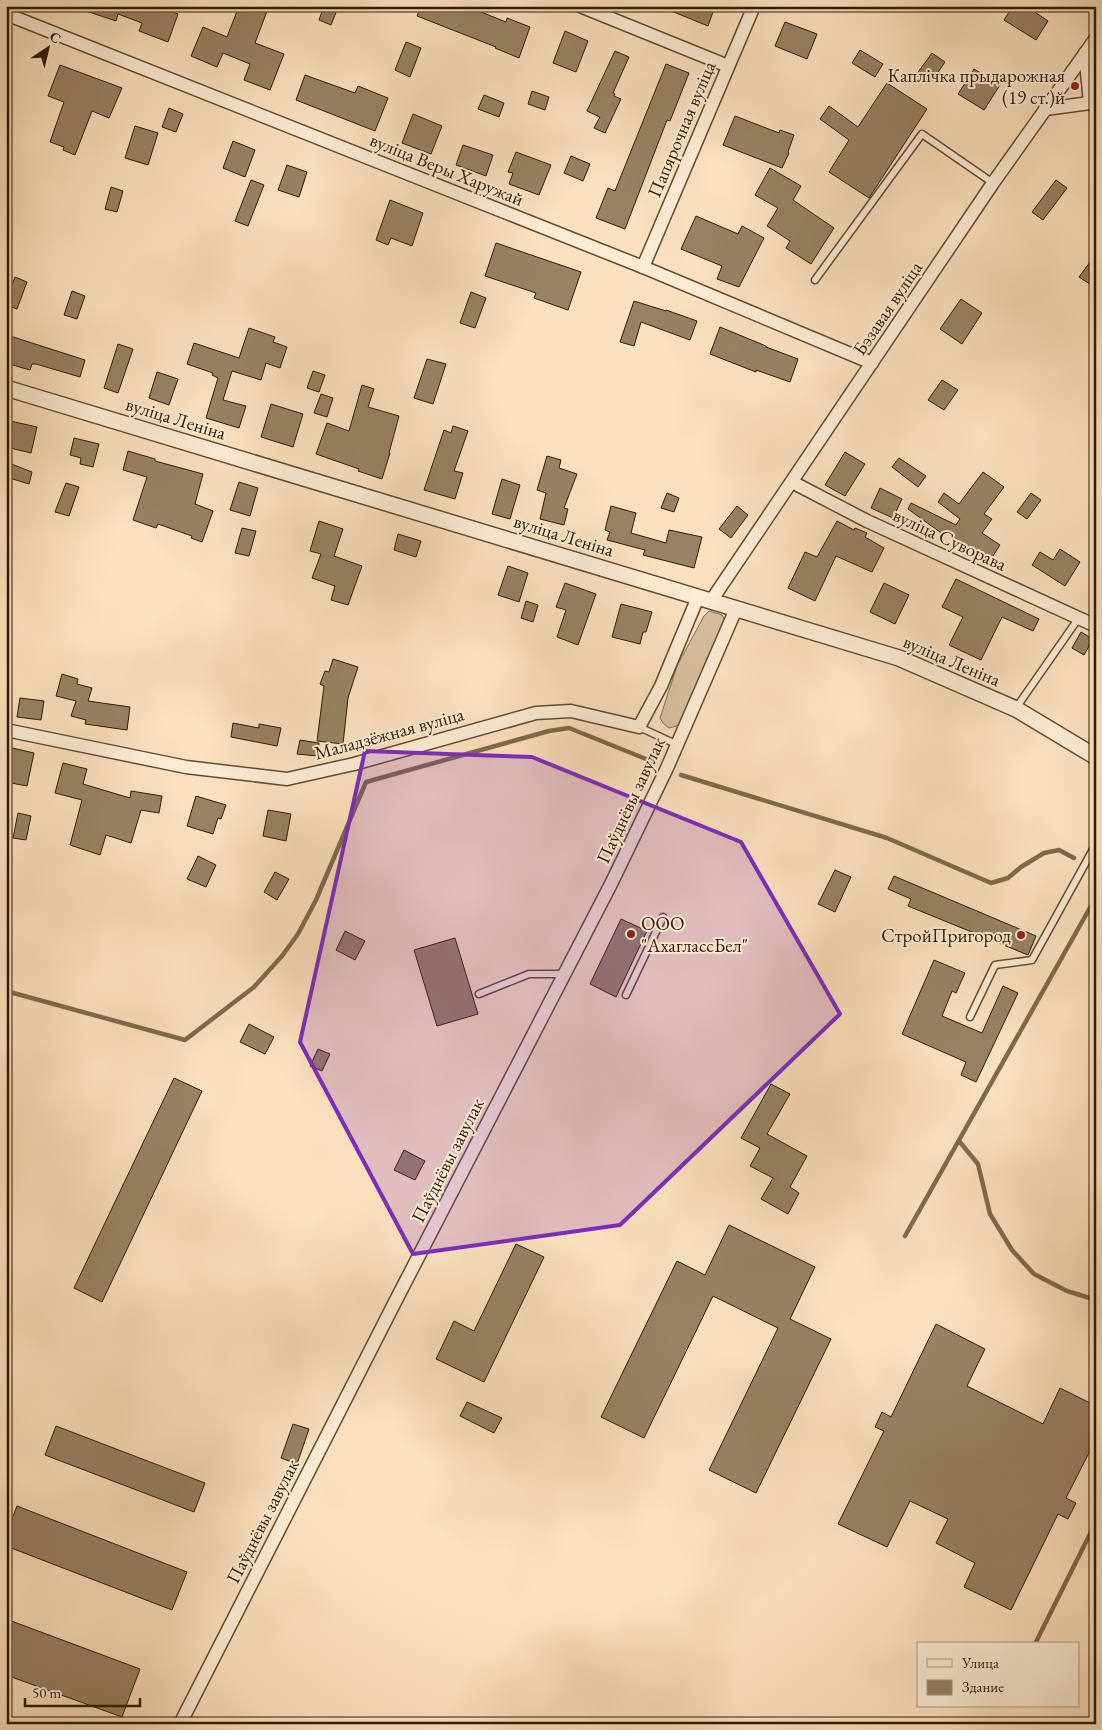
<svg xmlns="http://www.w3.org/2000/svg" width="1102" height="1730" viewBox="0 0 1102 1730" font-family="'EB Garamond',serif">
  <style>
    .green { fill: #d8bf9d; stroke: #826d4f }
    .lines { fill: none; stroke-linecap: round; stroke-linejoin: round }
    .stream { stroke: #7e6a4b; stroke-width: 4.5 }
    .building { fill: #988263; stroke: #2c1b01 }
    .service-casing { stroke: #604c30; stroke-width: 9 }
    .minor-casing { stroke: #604c30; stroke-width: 15 }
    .tertiary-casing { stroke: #604c30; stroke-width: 18 }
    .service { stroke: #fcecd4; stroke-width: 6 }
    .minor { stroke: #fcecd4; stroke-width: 12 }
    .tertiary { stroke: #fcecd4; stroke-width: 15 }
    .marked { fill: #7b2cbf; fill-opacity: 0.2; stroke: #7b2cbf; stroke-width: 4; stroke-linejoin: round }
    .poi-dot { fill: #8f2418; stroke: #fcecd4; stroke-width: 2 }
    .labels { text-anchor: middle; stroke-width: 4; stroke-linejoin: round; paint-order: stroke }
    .poi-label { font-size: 19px; fill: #2c1b01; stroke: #fcecd4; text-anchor: end }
    .street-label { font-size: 19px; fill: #2c1b01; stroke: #fcecd4 }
  </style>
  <rect width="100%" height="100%" fill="#fbe1bd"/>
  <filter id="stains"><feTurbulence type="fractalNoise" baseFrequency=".004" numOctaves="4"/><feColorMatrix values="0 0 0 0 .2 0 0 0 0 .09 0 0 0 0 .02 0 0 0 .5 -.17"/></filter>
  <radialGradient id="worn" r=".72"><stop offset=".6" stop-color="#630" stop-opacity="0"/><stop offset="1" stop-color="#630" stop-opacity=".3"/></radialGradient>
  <!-- green -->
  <polygon class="green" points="709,611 722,615 725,620 722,629 681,721 677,726 669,728 663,723 660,718 677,666 704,616"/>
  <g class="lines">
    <!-- stream -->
    <g class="stream">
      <polyline points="681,775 887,838 991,883 1008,878 1021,867 1044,853 1059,850 1074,858"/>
      <polyline points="6,991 185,1040 254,987 282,956 298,934 316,900 366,782 549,731 569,728 651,761"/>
      <polyline points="959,1141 978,1164 990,1214 1012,1250 1034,1274 1067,1291 1096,1300"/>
      <polyline points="905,1236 1096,897"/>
      <polyline points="1035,1644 1096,1522"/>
    </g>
  </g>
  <!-- building -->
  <g class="building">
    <polygon points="78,6 155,6 178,14 168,42 139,31 142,23 118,14 116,21 77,8"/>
    <polygon points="239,6 269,6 255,43 284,54 270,90 244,80 250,64 223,53 217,67 191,56 203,27 227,37"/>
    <polygon points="324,6 330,6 337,10 331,25 319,20"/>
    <polygon points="421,6 483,6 481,12 506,22 507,18 530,27 519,58 495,48 496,47 417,16"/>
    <polygon points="659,6 715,6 708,26"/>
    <polygon points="1013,6 1026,6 1048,21 1036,40 1004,20"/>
    <polygon points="785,22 817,34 807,59 775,46"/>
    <polygon points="565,31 588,41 576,72 553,63"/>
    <polygon points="406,42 421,48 410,77 395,70"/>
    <polygon points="860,50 883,64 875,77 852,63"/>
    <polygon points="615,51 629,57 613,93 615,94 614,96 621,99 605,133 594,128 600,117 587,111"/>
    <polygon points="932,53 945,62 930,84 916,75"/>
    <polygon points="666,64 689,73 670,121 667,120 625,229 596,218 608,188 615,191"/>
    <polygon points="60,65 122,88 109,118 92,111 75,155 63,150 64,147 50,142 64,102 48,96"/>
    <polygon points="974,69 1000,85 984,110 958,94"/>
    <polygon points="305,75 355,93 358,86 388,98 375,131 296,100"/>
    <polygon points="887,83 927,109 869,198 829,172 849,140 820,119 829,106 858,127"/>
    <polygon points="532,91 549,97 545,110 528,104"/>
    <polygon points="484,95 504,103 499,117 478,109"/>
    <polygon points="169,108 183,114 176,132 162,127"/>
    <polygon points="413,114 442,126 431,154 402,143"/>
    <polygon points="735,116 779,133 780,130 794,135 788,152 789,153 782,168 723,145"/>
    <polygon points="135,126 158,133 148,165 125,158"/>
    <polygon points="233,141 255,150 245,177 223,168"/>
    <polygon points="463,145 493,155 486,176 456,165"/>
    <polygon points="516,152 551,165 539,195 509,184 513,173 508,172"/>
    <polygon points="571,156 590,164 583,181 564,173"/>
    <polygon points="287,165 307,172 299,197 278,190"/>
    <polygon points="770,168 801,186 793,200 834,228 811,264 786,248 790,241 767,226 778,208 755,195"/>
    <polygon points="251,180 264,185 248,226 235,221"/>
    <polygon points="1056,180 1067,188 1043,220 1032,212"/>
    <polygon points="111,187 123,191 117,212 105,209"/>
    <polygon points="390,200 423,213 412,246 391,238 388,245 376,240"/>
    <polygon points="696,216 738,234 742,226 764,238 739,287 717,279 722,266 681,249"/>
    <polygon points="496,243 581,272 568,310 534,298 536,293 485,276"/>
    <polygon points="1096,254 1096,288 1079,277"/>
    <polygon points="15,277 27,282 17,309 6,305 6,300"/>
    <polygon points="72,291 85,296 77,319 64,315"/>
    <polygon points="471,292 486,298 475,328 460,323"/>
    <polygon points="961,299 982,313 962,344 940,329"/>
    <polygon points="634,301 666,311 666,310 697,321 690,340 641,322 634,346 620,342"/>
    <polygon points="720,327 766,346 766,347 798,359 790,382 756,370 756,372 710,354"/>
    <polygon points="249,328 275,337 273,342 287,347 280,368 266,363 261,380 232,371 223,400 246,406 239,428 206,418 218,378 212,375 213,373 187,364 194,343 239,358"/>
    <polygon points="10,336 85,360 80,377 36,364 32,364 30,370 6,363 6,350"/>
    <polygon points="118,344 133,349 118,393 104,388"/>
    <polygon points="427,359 446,364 433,404 414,398"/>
    <polygon points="313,371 325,375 319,392 307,388"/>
    <polygon points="157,372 178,379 169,405 149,398"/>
    <polygon points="942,380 958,390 944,410 928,400"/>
    <polygon points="362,385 374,389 368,407 399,416 389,453 390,453 382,479 358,471 359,469 316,454 327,423 349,431"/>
    <polygon points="321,394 333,398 327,417 314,413"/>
    <polygon points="271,404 303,414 293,447 261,437"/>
    <polygon points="6,420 37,427 31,453 6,447"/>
    <polygon points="453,426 468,431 454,471 463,473 455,499 424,490 444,430 451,433"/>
    <polygon points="74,438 99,444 93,467 80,464 81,458 70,455"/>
    <polygon points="128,451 155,459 155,461 203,474 195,504 213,511 202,542 191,538 192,536 158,524 156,528 133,520 147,477 123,470"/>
    <polygon points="845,452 865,464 845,496 825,485"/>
    <polygon points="547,456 561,460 559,468 577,474 564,508 568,509 564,525 540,519 546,493 537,490"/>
    <polygon points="899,458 926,476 918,487 892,467"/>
    <polygon points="6,462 32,472 29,484 6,477"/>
    <polygon points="983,472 1004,487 984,514 992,519 982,533 1000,545 989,562 946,532 944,535 908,509 911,503 956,525 960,519 938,502 944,493 959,504"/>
    <polygon points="502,479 520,485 510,519 492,514"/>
    <polygon points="239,482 258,488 250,516 230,510"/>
    <polygon points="66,483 79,487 69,516 55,512"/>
    <polygon points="880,488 902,499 893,518 871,508"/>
    <polygon points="667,493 679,498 674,512 661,508"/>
    <polygon points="1031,493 1041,500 1027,519 1017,512"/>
    <polygon points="611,506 636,513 631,533 666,543 669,530 702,537 694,568 643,555 645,550 607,540 610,532 605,530"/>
    <polygon points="737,506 748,515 731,538 719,529"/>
    <polygon points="319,521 343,529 334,556 362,566 348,605 331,600 335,586 312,578 321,554 310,551"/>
    <polygon points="837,521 854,530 855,528 867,533 865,537 884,548 872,572 836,556 815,601 788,588 805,552 817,557"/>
    <polygon points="242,528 256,531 249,556 235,553"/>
    <polygon points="398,534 421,541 416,557 394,550"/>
    <polygon points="1060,549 1080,562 1065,586 1032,565 1040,552 1053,560"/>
    <polygon points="508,566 528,573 519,602 498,595"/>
    <polygon points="956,579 1039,619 1033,631 1002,617 981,660 949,645 963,617 942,607"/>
    <polygon points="565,583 596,594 578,645 557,637 566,610 556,607"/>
    <polygon points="884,583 909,595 895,624 870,612"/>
    <polygon points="526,601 538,605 533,622 521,618"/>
    <polygon points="621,604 652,612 646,632 643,632 640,644 612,637"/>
    <polygon points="1081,632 1093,639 1084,655 1072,648"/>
    <polygon points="333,659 358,667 348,698 343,744 317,741 324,686 320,684 325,671 329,672"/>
    <polygon points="62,674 78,679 77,684 92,688 88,701 130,707 127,730 85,724 86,720 71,716 76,701 56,696"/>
    <polygon points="20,698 44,701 41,720 17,717"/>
    <polygon points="233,723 259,728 259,724 281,728 277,746 231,737"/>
    <polygon points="300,740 319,743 318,756 297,754"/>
    <polygon points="8,747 34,753 27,786 6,782 6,755"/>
    <polygon points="63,763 87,769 83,784 130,798 131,791 162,796 159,813 141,810 131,843 106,835 100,855 70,845 82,800 55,793"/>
    <polygon points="196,796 226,805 221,819 218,818 213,834 187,826"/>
    <polygon points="268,810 291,814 286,841 263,836"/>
    <polygon points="18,813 31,816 26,840 13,838"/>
    <polygon points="198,856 216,865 206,887 187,879"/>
    <polygon points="835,870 851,877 835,912 818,904"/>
    <polygon points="275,872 289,879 277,900 264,892"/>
    <polygon points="894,876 1036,936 1028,955 908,906 911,899 888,889"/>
    <polygon points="621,919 647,931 616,997 590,984"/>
    <polygon points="345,931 365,941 355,960 336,950"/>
    <polygon points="455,938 478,1014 437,1026 414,950"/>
    <polygon points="934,960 965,973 956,993 952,991 942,1016 982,1033 1003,986 1018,993 976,1082 961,1075 966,1062 902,1034"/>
    <polygon points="249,1024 274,1037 265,1054 240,1042"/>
    <polygon points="318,1049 330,1054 322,1071 310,1066"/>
    <polygon points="174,1078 202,1091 102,1302 74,1288"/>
    <polygon points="771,1084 790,1094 767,1134 807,1156 790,1187 799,1193 788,1214 761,1199 773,1178 750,1166 760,1148 741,1138"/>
    <polygon points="404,1150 425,1161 415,1180 394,1170"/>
    <polygon points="729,1225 815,1267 790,1319 831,1339 756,1493 709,1470 778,1328 713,1296 644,1438 601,1417 677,1261 705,1275"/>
    <polygon points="516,1244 544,1257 484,1382 436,1359 454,1321 474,1331"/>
    <polygon points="936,1324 985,1349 967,1386 1043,1424 1060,1388 1096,1406 1096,1439 1066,1498 1076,1503 1068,1519 1058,1514 1011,1610 964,1587 975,1563 936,1543 948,1519 910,1501 887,1547 838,1524 884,1431 875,1427 882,1412 891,1417"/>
    <polygon points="467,1402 502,1418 494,1433 460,1416"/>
    <polygon points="293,1424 309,1429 297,1464 281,1458"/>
    <polygon points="56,1426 205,1483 194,1512 45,1455"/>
    <polygon points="17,1506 187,1572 172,1610 6,1546 6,1534"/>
    <polygon points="6,1619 140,1669 122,1717 6,1675"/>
  </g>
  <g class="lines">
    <defs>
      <g id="service">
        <polyline points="815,280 922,134 993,183"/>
        <polyline points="1016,708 1078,619"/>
        <polyline points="639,727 678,745"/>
        <polyline points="479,994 529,974 564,974"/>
        <polyline points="626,995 663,917"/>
        <polyline points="970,1017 995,965 1032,960 1096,844"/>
      </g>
      <g id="minor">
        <polyline points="580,6 728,66"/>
        <polyline points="6,14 643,267 872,363"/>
        <polyline points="1085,53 1090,103 1096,107"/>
        <polyline points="1045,109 1090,103"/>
        <polyline points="643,267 754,6"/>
        <polyline points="792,482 867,521 1096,626"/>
        <polyline points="711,601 993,183 1096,38"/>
        <polyline points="6,730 186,767 287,779 354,764 536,713 571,711 639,727 661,686 698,597"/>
        <polyline points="180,1724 395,1302 612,882 667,768 736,609"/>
      </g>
      <polyline id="tertiary" points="6,388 899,658 1016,709 1096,757"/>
    </defs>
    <!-- service casing -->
    <use href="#service" class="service-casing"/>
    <!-- minor casing -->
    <use href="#minor" class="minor-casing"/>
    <!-- tertiary casing -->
    <use href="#tertiary" class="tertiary-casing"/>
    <!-- service -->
    <use href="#service" class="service"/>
    <!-- minor -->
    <use href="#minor" class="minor"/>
    <!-- tertiary -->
    <use href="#tertiary" class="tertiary"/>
  </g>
  <!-- marked area -->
  <path class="marked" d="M365 751 532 757 741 842 840 1014 620 1225 413 1254 300 1042Z"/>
  <!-- markers -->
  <g class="poi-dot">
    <circle cx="1075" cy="86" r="5"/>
    <circle cx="631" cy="934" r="5"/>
    <circle cx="1021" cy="935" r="5"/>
  </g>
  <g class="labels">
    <!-- poi labels -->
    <g class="poi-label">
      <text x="1065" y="82">Каплічка прыдарожная<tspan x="1065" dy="22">(19 ст.)й</tspan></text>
      <text x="641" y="930" text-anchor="start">ООО<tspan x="641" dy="22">"АхаглассБел"</tspan></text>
      <text x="1011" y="942">СтройПригород</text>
    </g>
    <!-- street labels -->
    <g class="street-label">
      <text transform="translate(681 129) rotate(-67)" y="7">Папярочная вуліца</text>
      <text transform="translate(447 169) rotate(22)" y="7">вуліца Веры Харужай</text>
      <text transform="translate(887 308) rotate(-56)" y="7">Бэзавая вуліца</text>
      <text transform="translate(176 418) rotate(17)" y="7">вуліца Леніна</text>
      <text transform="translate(564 535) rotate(17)" y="7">вуліца Леніна</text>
      <text transform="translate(950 539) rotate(25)" y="7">вуліца Суворава</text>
      <text transform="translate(952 660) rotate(23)" y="7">вуліца Леніна</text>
      <text transform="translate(389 733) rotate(-15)" y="7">Маладзёжная вуліца</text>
      <text transform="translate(630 800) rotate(-65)" y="7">Паўднёвы завулак</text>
      <text transform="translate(447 1160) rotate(-63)" y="7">Паўднёвы завулак</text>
      <text transform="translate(262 1521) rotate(-63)" y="7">Паўднёвы завулак</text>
    </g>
  </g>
  <!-- margin -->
  <rect width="1102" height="1730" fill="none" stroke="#fbe1bd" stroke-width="25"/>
  <rect x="8" y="8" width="1087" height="1715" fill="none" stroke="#2c1b01" stroke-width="2.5"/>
  <rect x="12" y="12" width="1077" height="1705" fill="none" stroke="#2c1b01"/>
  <!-- legend -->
  <rect x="917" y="1642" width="162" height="65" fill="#fcecd4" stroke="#a99880"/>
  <rect x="927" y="1659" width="25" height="8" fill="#fcecd4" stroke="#a99880"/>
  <text x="962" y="1668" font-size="15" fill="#2c1b01">Улица</text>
  <rect x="927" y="1680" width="25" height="15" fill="#988263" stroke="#a99880"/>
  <text x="962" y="1692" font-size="15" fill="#2c1b01">Здание</text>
  <!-- north arrow -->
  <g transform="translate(48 48) rotate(35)" stroke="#fcecd4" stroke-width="4" paint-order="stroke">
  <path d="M0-4L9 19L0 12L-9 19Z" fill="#2c1b01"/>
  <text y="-8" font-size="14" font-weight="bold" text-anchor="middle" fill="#2c1b01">С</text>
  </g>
  <!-- scale -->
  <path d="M25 1698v8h115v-8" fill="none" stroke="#2c1b01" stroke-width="2.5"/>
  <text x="32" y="1698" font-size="15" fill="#2c1b01" stroke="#fcecd4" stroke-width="4" paint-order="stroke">50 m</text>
  <rect width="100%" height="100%" filter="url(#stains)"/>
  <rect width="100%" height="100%" fill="url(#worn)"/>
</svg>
